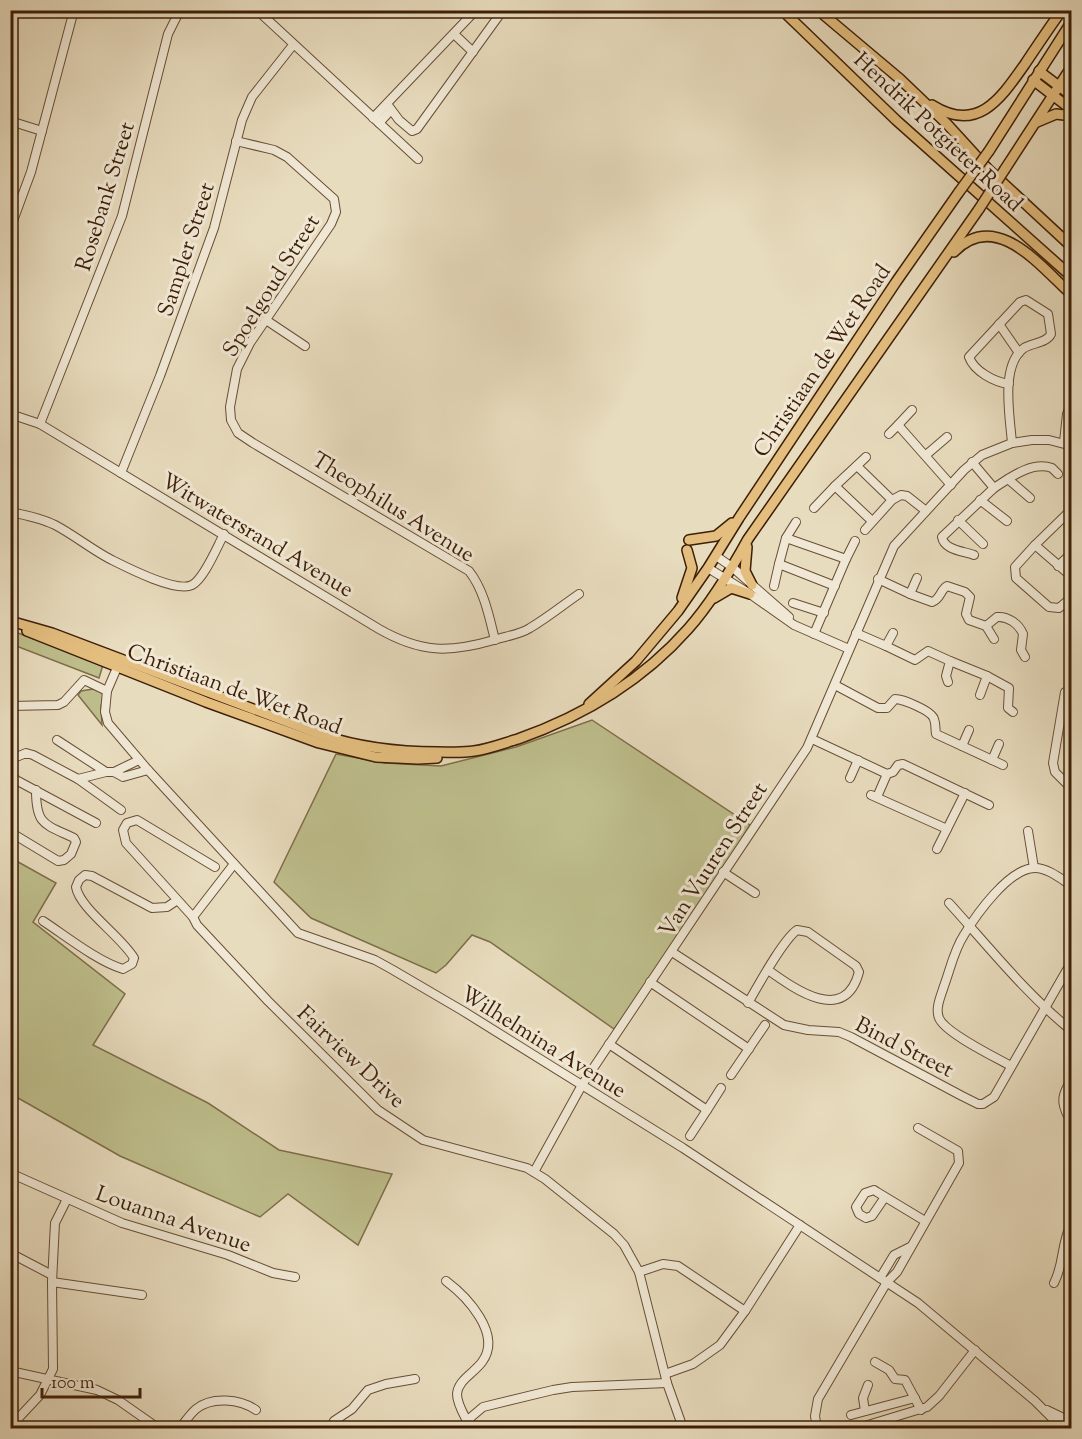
<svg xmlns="http://www.w3.org/2000/svg" width="1082" height="1439" viewBox="0 0 1082 1439" font-family="'Sorts Mill Goudy',serif">
  <style>
    .grass { fill: #bebe8c; stroke: #7e6e49; stroke-width: 1.5 }
    .lines { fill: none; stroke-linecap: round; stroke-linejoin: round }
    .minor-casing { stroke: #684e34; stroke-width: 10 }
    .major-casing { stroke: #3d1e06; stroke-width: 12 }
    .minor { stroke: #f0e8d5; stroke-width: 8 }
    .major { stroke: #e4be7f; stroke-width: 9 }
    .major-bridge-casing { stroke: #3d1e06; stroke-width: 12; stroke-linecap: butt }
    .major-bridge { stroke: #e4be7f; stroke-width: 9 }
    .labels { text-anchor: middle; stroke-width: 6; stroke-linejoin: round; paint-order: stroke }
    .street-label { font-size: 22px; fill: #3d1e06; stroke: #f0e8d5 }
  </style>
  <rect width="100%" height="100%" fill="#e8dcbe"/>
  <filter id="stains"><feTurbulence type="fractalNoise" baseFrequency=".00333" numOctaves="4"/><feColorMatrix values="0 0 0 0 .2 0 0 0 0 .09 0 0 0 0 .02 0 0 0 .5 -.17"/></filter>
  <radialGradient id="worn" r=".72"><stop offset=".6" stop-color="#630" stop-opacity="0"/><stop offset="1" stop-color="#630" stop-opacity=".3"/></radialGradient>
  <!-- grass -->
  <g class="grass">
    <polygon points="10,630 103,665 99,678 11,644"/>
    <polygon points="93,689 104,693 101,706 102,725 78,695 81,691"/>
    <polygon points="592,720 750,825 672,952 614,1029 490,942 472,935 446,965 436,973 311,918 274,882 336,754 385,763 441,766 516,747"/>
    <polygon points="11,858 56,883 33,922 125,994 93,1045 208,1103 279,1150 392,1174 358,1245 288,1194 260,1217 120,1156 11,1094"/>
  </g>
  <g class="lines">
    <defs>
      <g id="minor">
        <polyline points="257,10 418,159"/>
        <polyline points="454,34 473,52"/>
        <polyline points="387,104 399,120 412,131 417,129 503,10"/>
        <polyline points="373,118 476,10"/>
        <polyline points="10,121 42,131"/>
        <polyline points="379,123 391,110"/>
        <path d="M236 141 274 150 287 157 334 199 336 212 331 224 250 343 237 369 230 407 231 420 238 433 253 443 469 571C484 590 489 616 495 640"/>
        <polyline points="10,229 31,172 74,10"/>
        <polyline points="266,320 305,346"/>
        <polyline points="999,324 1019,353"/>
        <path d="M1009 384C994 382 974 371 969 357L1020 302 1026 300 1048 314 1051 334C1047 343 1032 343 1024 348 1000 365 1010 417 1012 443"/>
        <path d="M10 414 40 424 379 629C421 653 449 653 494 640 506 636 519 635 530 628 547 618 563 605 579 594"/>
        <polyline points="40,424 122,216 168,34 180,10"/>
        <polyline points="898,425 912,410"/>
        <polyline points="889,434 898,425 951,485"/>
        <polyline points="1064,442 1067,414 1072,401"/>
        <polyline points="926,455 947,437"/>
        <path d="M972 462 994 488C1011 477 1032 461 1052 468L1058 474"/>
        <polyline points="857,466 892,500"/>
        <polyline points="121,473 160,376 214,228 242,120 252,97 293,45"/>
        <polyline points="1008,479 1030,498"/>
        <polyline points="835,486 866,457"/>
        <polyline points="980,500 1007,521"/>
        <polyline points="814,508 835,486 872,521"/>
        <polyline points="1072,509 1035,545 1072,577"/>
        <path d="M10 512C26 515 41 518 55 525 74 535 91 549 110 559 126 567 176 593 192 585 204 579 217 547 224 534"/>
        <polyline points="958,520 983,544"/>
        <polyline points="865,530 892,500 901,495 907,496 926,511"/>
        <polyline points="786,538 846,559"/>
        <polyline points="1035,545 1015,567 1016,578 1049,607 1059,608 1072,597"/>
        <path d="M974 555C963 551 944 550 942 537L994 488"/>
        <polyline points="716,556 732,567 789,617"/>
        <polyline points="779,564 786,538 796,522"/>
        <polyline points="1058,566 1072,553"/>
        <polyline points="708,568 750,594 794,625 849,649"/>
        <polyline points="878,579 910,594 917,578"/>
        <polyline points="774,586 779,564 835,586"/>
        <path d="M910 594 932 602C941 599 940 590 947 586L965 592 970 597 966 614 969 620 986 626 997 617C1008 616 1019 624 1023 634L1021 650 1025 657"/>
        <polyline points="793,603 824,613"/>
        <polyline points="986,626 994,639"/>
        <polyline points="856,633 886,646 893,633"/>
        <polyline points="814,634 846,559 855,541"/>
        <polyline points="886,646 915,660 928,651 950,661 946,676 948,682"/>
        <polyline points="950,661 987,676 980,695"/>
        <polyline points="119,663 107,691 105,712 108,723 148,770 298,933 375,960 393,970 463,1011 683,1148 918,1303 1035,1401 1062,1428"/>
        <polyline points="987,676 1009,688 1008,708 1013,712"/>
        <path d="M835 685 878 708H887L895 699C903 699 932 711 934 719 936 724 935 728 936 734L1003 765"/>
        <polyline points="1072,690 1065,692 1053,763 1055,772 1072,789"/>
        <polyline points="10,706 58,705 64,702 84,680 107,691"/>
        <polyline points="812,739 887,774 893,772 898,765 903,764 989,805"/>
        <polyline points="57,740 106,772 114,772 123,777 148,770"/>
        <polyline points="962,746 969,730"/>
        <polyline points="992,760 999,744"/>
        <polyline points="10,766 14,758 26,753 33,755 78,779 106,772"/>
        <polyline points="10,772 16,780 96,823"/>
        <polyline points="114,772 139,760"/>
        <polyline points="850,778 858,760"/>
        <polyline points="78,779 121,810"/>
        <polyline points="871,795 947,829"/>
        <polyline points="877,797 887,774"/>
        <polyline points="1028,831 1034,868"/>
        <path d="M10 832 58 861 64 860 71 854 76 842 74 838C44 824 36 825 36 790"/>
        <polyline points="937,849 965,793"/>
        <polyline points="234,864 193,917 197,925 268,1001 378,1110 423,1140 527,1168 545,1179 614,1234 624,1245 639,1272 667,1383 683,1428"/>
        <polyline points="723,872 755,893"/>
        <path d="M949 903C989 947 1025 993 1072 1031"/>
        <polyline points="193,917 126,843 123,830 127,823 137,820 215,867"/>
        <path d="M43 921C66 936 97 961 123 969L132 964 134 958C121 936 80 909 76 887L79 880 85 875 92 876 152 908 167 907 176 901"/>
        <polyline points="672,952 784,1025 808,1030 839,1032 851,1037 962,1096 978,1104 983,1104 994,1097 1072,961"/>
        <polyline points="650,982 749,1049"/>
        <path d="M748 1003C758 986 782 941 797 930L808 932 856 966 859 972C845 1025 796 990 768 970"/>
        <polyline points="609,1044 707,1110 721,1088"/>
        <path d="M1011 1066C995 1057 945 1033 939 1018 935 1008 941 996 944 986 950 970 954 950 964 935 976 915 1009 868 1035 868 1048 868 1061 879 1072 886"/>
        <polyline points="731,1075 765,1025"/>
        <path d="M1069 1118C1060 1102 1062 1094 1072 1079"/>
        <polyline points="690,1136 707,1110"/>
        <polyline points="534,1172 582,1085 807,748 894,546 964,470 982,455 1012,443 1032,440 1049,440 1072,446"/>
        <polyline points="10,1173 122,1223 228,1255 273,1273 295,1277"/>
        <polyline points="885,1197 872,1216 866,1218 859,1214 856,1207 865,1193 874,1190 877,1192 925,1221"/>
        <polyline points="10,1253 52,1275"/>
        <polyline points="639,1272 663,1264 678,1266 745,1311"/>
        <polyline points="880,1278 894,1255 910,1247"/>
        <path d="M446 1281C466 1296 503 1334 482 1362 474 1373 458 1380 457 1394 457 1405 465 1416 469 1425"/>
        <polyline points="52,1282 142,1295"/>
        <path d="M1054 1283C1065 1262 1060 1245 1072 1222"/>
        <polyline points="875,1362 889,1370 895,1379 905,1380 921,1410"/>
        <polyline points="10,1371 97,1390 118,1400 158,1428"/>
        <polyline points="665,1374 693,1364 720,1345 745,1311 800,1225"/>
        <polyline points="1047,1410 1072,1422"/>
        <polyline points="865,1411 863,1398 868,1385"/>
        <polyline points="851,1415 915,1398"/>
        <polyline points="10,1427 40,1395 53,1369 52,1282 55,1223 67,1199"/>
        <path d="M180 1428C185 1422 190 1414 196 1409 212 1396 240 1399 256 1410"/>
        <polyline points="331,1428 334,1421 352,1409 368,1390 386,1384 415,1379"/>
        <polyline points="469,1428 470,1418 483,1407 553,1390 572,1387 667,1383"/>
        <polyline points="817,1428 815,1416 818,1399 887,1282 897,1272 959,1163 958,1151 918,1128"/>
        <polyline points="858,1428 927,1407 939,1396 975,1350"/>
      </g>
      <g id="major">
        <polyline points="782,10 896,120 1072,277"/>
        <polyline points="818,10 900,79 947,124 989,170 1072,247"/>
        <polyline points="1039,71 1072,96"/>
        <polyline points="1033,80 1072,110"/>
        <path d="M932 105C978 134 1001 98 1025 64 1037 46 1049 28 1062 10"/>
        <polyline points="1037,122 1056,114 1072,116"/>
        <polyline points="989,151 1072,21"/>
        <polyline points="1005,169 1072,66"/>
        <path d="M954 252C996 208 1041 267 1072 295"/>
        <polyline points="689,540 716,536 732,523"/>
        <polyline points="747,547 745,571 752,585"/>
        <polyline points="682,598 692,568 687,550"/>
        <polyline points="714,598 731,588 750,594"/>
        <path d="M10 621 52 633 322 735C361 748 398 752 438 752 451 752 462 753 474 751 489 749 504 743 518 739 583 716 642 681 688 629 712 602 731 570 748 539L979 209"/>
        <polyline points="27,631 206,702 319,743 376,757 418,759 437,758"/>
        <polyline points="589,704 636,661 678,611 708,568 739,518 896,282 959,192"/>
      </g>
    </defs>
    <!-- minor casing -->
    <use href="#minor" class="minor-casing"/>
    <!-- major casing -->
    <use href="#major" class="major-casing"/>
    <!-- minor -->
    <use href="#minor" class="minor"/>
    <!-- major -->
    <use href="#major" class="major"/>
    <defs>
      <g id="major-bridge">
        <polyline points="959,192 989,151"/>
        <polyline points="979,209 1005,169"/>
      </g>
    </defs>
    <!-- major-bridge casing -->
    <use href="#major-bridge" class="major-bridge-casing"/>
    <!-- major-bridge -->
    <use href="#major-bridge" class="major-bridge"/>
  </g>
  <g class="labels">
    <!-- street labels -->
    <g class="street-label">
      <text transform="translate(939 131) rotate(43)" y="8">Hendrik Potgieter Road</text>
      <text transform="translate(104 196) rotate(-73)" y="8">Rosebank Street</text>
      <text transform="translate(185 249) rotate(-72)" y="8">Sampler Street</text>
      <text transform="translate(270 285) rotate(-58)" y="8">Spoelgoud Street</text>
      <text transform="translate(821 360) rotate(-56)" y="8">Christiaan de Wet Road</text>
      <text transform="translate(394 506) rotate(32)" y="8">Theophilus Avenue</text>
      <text transform="translate(258 534) rotate(31)" y="8">Witwatersrand Avenue</text>
      <text transform="translate(235 688) rotate(20)" y="8">Christiaan de Wet Road</text>
      <text transform="translate(712 859) rotate(-57)" y="8">Van Vuuren Street</text>
      <text transform="translate(544 1041) rotate(32)" y="8">Wilhelmina Avenue</text>
      <text transform="translate(905 1046) rotate(27)" y="8">Bind Street</text>
      <text transform="translate(352 1056) rotate(43)" y="8">Fairview Drive</text>
      <text transform="translate(174 1218) rotate(19)" y="8">Louanna Avenue</text>
    </g>
  </g>
  <!-- margin -->
  <rect width="1082" height="1439" fill="none" stroke="#e8dcbe" stroke-width="36"/>
  <rect x="12" y="12" width="1058" height="1415" fill="none" stroke="#3d1e06" stroke-width="3"/>
  <rect x="18" y="18" width="1046" height="1403" fill="none" stroke="#3d1e06" stroke-width="1.5"/>
  <!-- scale -->
  <path d="M42 1388v9h98v-9" fill="none" stroke="#3d1e06" stroke-width="3"/>
  <text x="51" y="1388" font-size="18" fill="#3d1e06" stroke="#f0e8d5" stroke-width="4.5" paint-order="stroke">100 m</text>
  <rect width="100%" height="100%" filter="url(#stains)"/>
  <rect width="100%" height="100%" fill="url(#worn)"/>
</svg>
